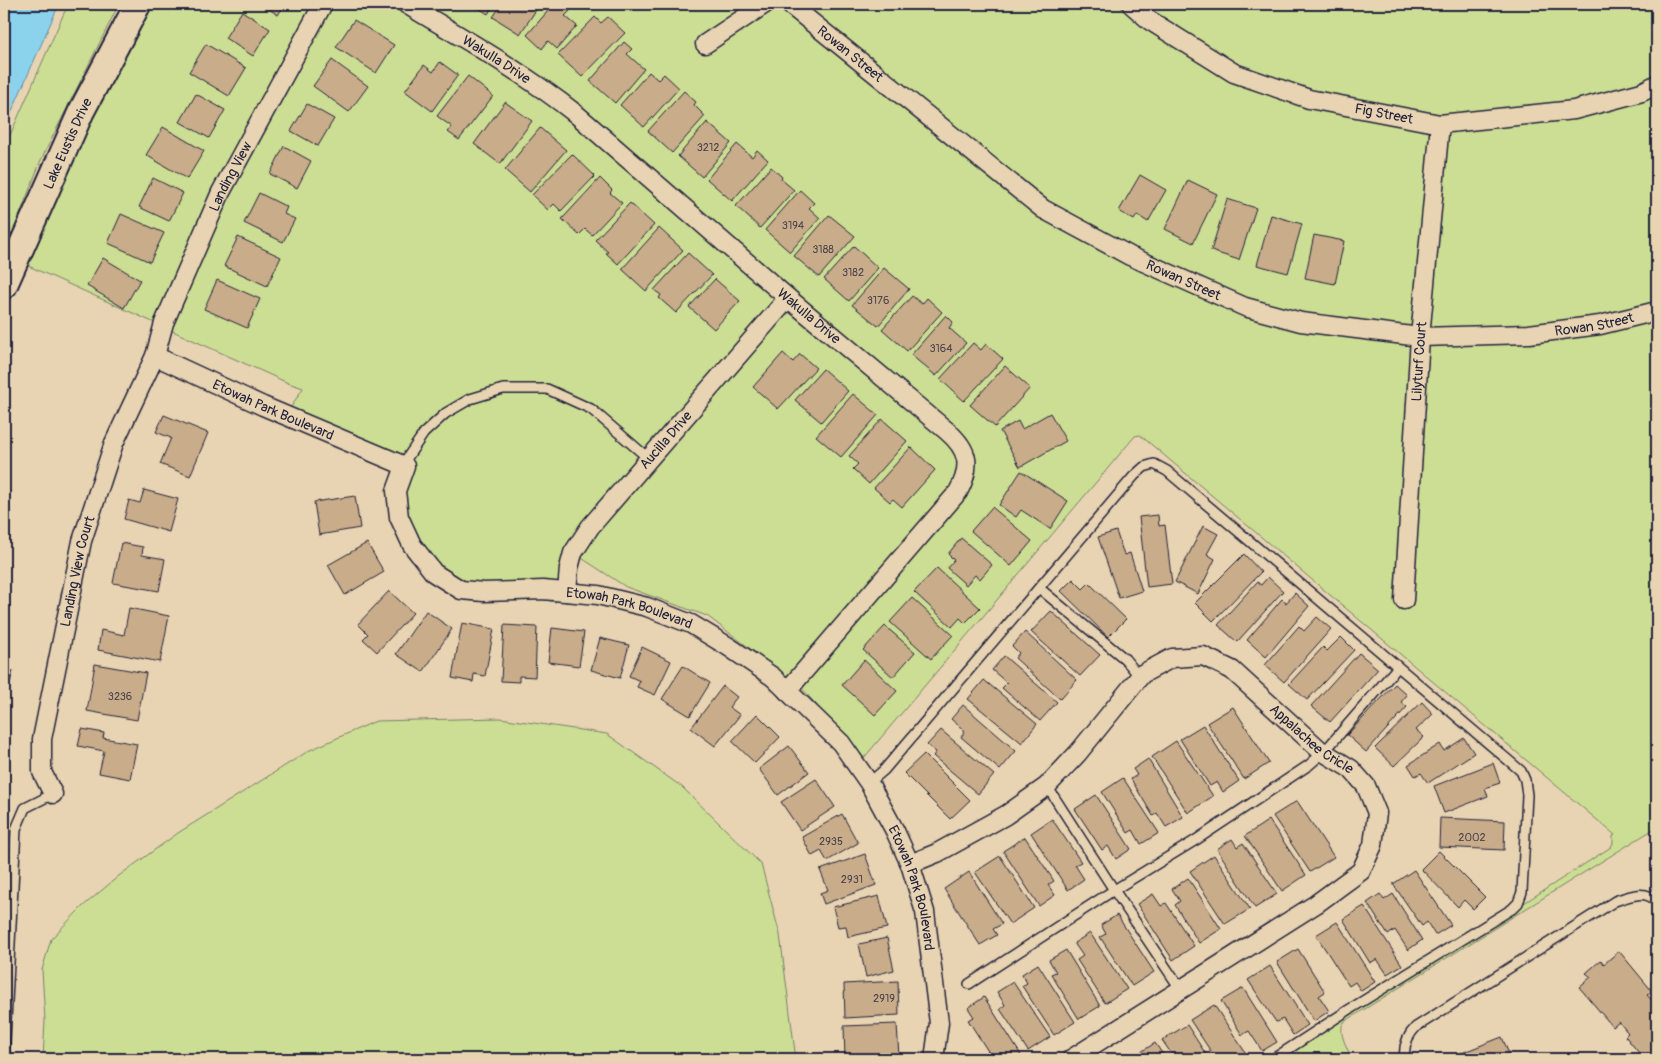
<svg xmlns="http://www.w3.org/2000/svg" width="1661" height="1063" viewBox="0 0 1661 1063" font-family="Pangolin,sans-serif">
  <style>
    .green { fill: #ccde93; stroke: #778067 }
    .water { fill: #8bd3ec; stroke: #618ca5 }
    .building { fill: #c9ac89; stroke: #22223b }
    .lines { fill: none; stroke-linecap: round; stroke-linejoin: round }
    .lane-casing { stroke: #22223b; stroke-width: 12 }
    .street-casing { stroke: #22223b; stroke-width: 21 }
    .secondary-casing { stroke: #22223b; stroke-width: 29 }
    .lane { stroke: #e8d4b2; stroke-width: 9 }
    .street { stroke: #e8d4b2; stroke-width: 18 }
    .secondary { stroke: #e8d4b2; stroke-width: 25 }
    .labels { text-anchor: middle; stroke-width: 4; stroke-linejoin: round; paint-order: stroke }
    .number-label { font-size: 11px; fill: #4c444e }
    .street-label { font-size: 14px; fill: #22223b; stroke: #e8d4b2 }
  </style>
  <rect width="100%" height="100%" fill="#e8d4b2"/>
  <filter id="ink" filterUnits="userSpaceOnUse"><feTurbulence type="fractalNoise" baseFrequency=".02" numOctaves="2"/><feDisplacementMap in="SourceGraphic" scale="10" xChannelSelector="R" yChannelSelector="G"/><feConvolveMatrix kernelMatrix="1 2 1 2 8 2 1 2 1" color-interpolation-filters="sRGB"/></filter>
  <g filter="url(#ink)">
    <!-- green -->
    <g class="green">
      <polygon points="68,4 119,4 41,160 4,255 4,149"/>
      <path d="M149 4H1657V827L1344 1022C1337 1032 1348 1049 1352 1059H1282L1611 847 1613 843V836L1615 835 1140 435 1135 436 863 759 800 686 707 616 626 587 577 555 556 602 438 580 403 538 399 465 289 410 303 388 288 383 24 264 89 117Z"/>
      <polygon points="500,718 607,734 682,787 761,864 780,935 795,1052 794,1059 43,1059 45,1020 42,970 51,939 82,907 120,875 178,833 310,750 376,721"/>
    </g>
    <!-- water -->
    <polygon class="water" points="4,4 59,4 4,129"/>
    <!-- building -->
    <g class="building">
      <polygon points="261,4 285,4 278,15"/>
      <polygon points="475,4 494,4 488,14 474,5"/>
      <polygon points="502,4 540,4 520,34 493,17"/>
      <polygon points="554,4 561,4 570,11 565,16 577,26 557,49 548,41 542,49 527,35"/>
      <polygon points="242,11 270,29 253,56 225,38"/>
      <polygon points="595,17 601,23 608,17 625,33 582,77 558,55"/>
      <polygon points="354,20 394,45 376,73 336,47"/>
      <polygon points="624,42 632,49 627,54 644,69 615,103 590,81"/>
      <polygon points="206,44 246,68 229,96 189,72"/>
      <polygon points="332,60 368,86 349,112 313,86"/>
      <polygon points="440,62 458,75 432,111 405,91 424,65 433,72"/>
      <polygon points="649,72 658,80 664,74 679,88 644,127 620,105"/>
      <polygon points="468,76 493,96 459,140 448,132 452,127 437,116"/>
      <polygon points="684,91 696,102 694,105 705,116 672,153 648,131"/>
      <polygon points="196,94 225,110 209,138 180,122"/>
      <polygon points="505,102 532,121 500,164 474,144"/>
      <polygon points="307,104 334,119 318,146 291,131"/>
      <polygon points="707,122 731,143 702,177 678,156"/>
      <polygon points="163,127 204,151 187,179 146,155"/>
      <polygon points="540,128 566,150 530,192 505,170"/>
      <polygon points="737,144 752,157 757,150 768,160 732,201 707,179"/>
      <polygon points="284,146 311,161 297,188 270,174"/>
      <polygon points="572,154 595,176 561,211 554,204 548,210 532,195"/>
      <polygon points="771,167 782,177 781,179 794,190 760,228 736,206"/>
      <polygon points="1140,175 1166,190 1148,222 1137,215 1134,220 1119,211"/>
      <polygon points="153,178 183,193 169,221 139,207"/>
      <polygon points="600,178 612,190 610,193 622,203 592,235 585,229 579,235 562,219"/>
      <polygon points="1188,180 1217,194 1193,243 1165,229"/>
      <polygon points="800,190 814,203 809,208 820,218 790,252 765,230"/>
      <polygon points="259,193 287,207 284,214 295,219 283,242 244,223"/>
      <polygon points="1227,199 1256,208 1239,260 1211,251"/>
      <polygon points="630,203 654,225 618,264 606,253 608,252 595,240"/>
      <polygon points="121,214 164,233 150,262 108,243"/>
      <polygon points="829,215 855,236 819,277 794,256"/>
      <polygon points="1271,215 1302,224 1288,273 1257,265"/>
      <polygon points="659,228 683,250 646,291 622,269"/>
      <polygon points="1314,235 1344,241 1335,284 1305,278"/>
      <polygon points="238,237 281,257 267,286 224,266"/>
      <polygon points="854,246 878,268 849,301 824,279"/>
      <polygon points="688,253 712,275 676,313 659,298 661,295 654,290"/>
      <polygon points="103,258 140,280 124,308 87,286"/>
      <polygon points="884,268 909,289 878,326 852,305"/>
      <polygon points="715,279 740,301 714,329 689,307"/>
      <polygon points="217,280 260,299 247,328 204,309"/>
      <polygon points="912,296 922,304 927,298 942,312 907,351 882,329"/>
      <polygon points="946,315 953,322 949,328 966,343 936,376 911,355"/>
      <polygon points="973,343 981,350 986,344 1003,359 964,401 940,379"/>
      <polygon points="783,353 793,362 800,354 816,368 778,409 753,387"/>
      <polygon points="1005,366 1030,388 995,427 970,405"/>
      <polygon points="823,369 848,391 821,422 795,400"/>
      <polygon points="853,394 878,415 841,457 816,436"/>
      <polygon points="1050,413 1066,441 1020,467 1000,431 1018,421 1022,429"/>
      <polygon points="164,415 208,433 190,476 160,464 171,438 156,432"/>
      <polygon points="882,419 907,441 869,484 853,469 858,464 849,456"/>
      <polygon points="911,447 935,470 902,507 893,499 890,502 874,488"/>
      <polygon points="1021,471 1068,501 1050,529 1021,510 1016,517 999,505"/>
      <polygon points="144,490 178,499 169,532 124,519 129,500 140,503"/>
      <polygon points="355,496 360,528 319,535 314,502"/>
      <polygon points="992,507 1032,541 1011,566 971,531"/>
      <polygon points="1158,515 1159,526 1165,525 1172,584 1147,587 1139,517"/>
      <polygon points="1203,526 1218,534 1207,554 1215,559 1198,594 1175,582"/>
      <polygon points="1116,531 1124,555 1130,553 1142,591 1119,598 1098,537"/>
      <polygon points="961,538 992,565 980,579 975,575 966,585 947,568 954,560 948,554"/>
      <polygon points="121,543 143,547 142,555 165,559 159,591 113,583"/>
      <polygon points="367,543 384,572 345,595 328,565"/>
      <polygon points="1244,554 1261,572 1213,621 1195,603"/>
      <polygon points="937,568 980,608 965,623 960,618 952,627 914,592"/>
      <polygon points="1268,577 1283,591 1237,642 1218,625 1257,582 1261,585"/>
      <polygon points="1073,579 1083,589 1089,583 1126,619 1108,637 1061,591"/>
      <polygon points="389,591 413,613 377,652 363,639 368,634 358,624"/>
      <polygon points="1295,593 1309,606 1266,657 1247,640 1282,599 1286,603"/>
      <polygon points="912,598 953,635 931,659 890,622"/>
      <polygon points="129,608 169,616 160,662 98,650 101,630 124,635"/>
      <polygon points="426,611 452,629 423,672 396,654"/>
      <polygon points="1051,611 1100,655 1080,676 1031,632"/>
      <polygon points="1317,617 1331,629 1284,682 1265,665 1299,626 1304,631"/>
      <polygon points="462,623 494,629 485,676 474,674 473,682 452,678"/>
      <polygon points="504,625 537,627 535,677 519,676 519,682 501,681"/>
      <polygon points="885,626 915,652 893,677 863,650"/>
      <polygon points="552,628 584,632 579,666 548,662"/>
      <polygon points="1025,632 1077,680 1060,699 1015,658 1019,653 1012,646"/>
      <polygon points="1341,637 1354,650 1307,700 1289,684 1323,647 1327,651"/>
      <polygon points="600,638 629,645 620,678 591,670"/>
      <polygon points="642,647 671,661 655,695 637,687 640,681 629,676"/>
      <polygon points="1359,653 1378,669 1330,722 1311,706"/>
      <polygon points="1004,656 1057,702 1040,721 1002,688 1007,683 992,670"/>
      <polygon points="864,660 897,691 875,715 842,685"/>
      <polygon points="95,664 146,673 137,720 87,711"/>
      <polygon points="683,666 710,683 690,716 662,699"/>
      <polygon points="4,669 13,671 8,691 4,690"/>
      <polygon points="984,680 1037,724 1022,743 968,699"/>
      <polygon points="1395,684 1407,695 1401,702 1407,707 1366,752 1347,735"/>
      <polygon points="723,686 737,697 729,707 740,715 715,746 691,728"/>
      <polygon points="1422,702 1433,714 1416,730 1424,737 1394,766 1375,748"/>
      <polygon points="963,705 1016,751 1000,770 961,737 965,731 951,719"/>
      <polygon points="1233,707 1269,763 1244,779 1207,723"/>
      <polygon points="757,714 780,737 755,763 732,741"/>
      <polygon points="1203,725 1239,781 1223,792 1217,782 1210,786 1180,739"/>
      <polygon points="82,729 104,733 103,738 137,744 130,779 99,773 104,751 78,746"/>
      <polygon points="941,730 994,775 978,794 933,756 936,752 927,745"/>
      <polygon points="1464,738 1474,753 1428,783 1421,773 1415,776 1408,765 1440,744 1444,751"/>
      <polygon points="1176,741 1213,796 1188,813 1152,757"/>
      <polygon points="789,746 809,772 778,795 759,769"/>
      <polygon points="924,754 970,800 950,819 904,773"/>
      <polygon points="1148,759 1183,817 1166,827 1157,813 1153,816 1131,779 1137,775 1133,769"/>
      <polygon points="1493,763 1500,783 1485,788 1488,796 1444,813 1434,786"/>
      <polygon points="1123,778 1159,833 1141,844 1133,830 1128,833 1102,792"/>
      <polygon points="816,779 835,807 800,830 781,802"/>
      <polygon points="1096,795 1131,849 1116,859 1108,846 1102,850 1075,809"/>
      <polygon points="1297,801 1334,857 1310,872 1273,816"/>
      <polygon points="842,814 858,843 827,861 821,851 812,856 802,837"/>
      <polygon points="1440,818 1505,821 1504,850 1439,847"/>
      <polygon points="1052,819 1081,862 1075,865 1084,879 1068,890 1031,833"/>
      <polygon points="1269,820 1306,875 1282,891 1245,836"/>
      <polygon points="1025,837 1054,881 1048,885 1055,895 1039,906 1003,851"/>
      <polygon points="1232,839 1237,847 1243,843 1277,894 1255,908 1217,849"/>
      <polygon points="1439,851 1485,897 1473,909 1464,900 1458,907 1421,869"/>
      <polygon points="865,854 876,885 824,904 820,893 828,890 820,870"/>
      <polygon points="1214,855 1250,909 1225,924 1190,871"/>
      <polygon points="1000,856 1034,908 1010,924 975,872"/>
      <polygon points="1414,870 1451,925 1435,935 1427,922 1422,926 1393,884"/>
      <polygon points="969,872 1002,924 993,929 997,935 980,945 944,889"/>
      <polygon points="1188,878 1221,929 1199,943 1175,905 1180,901 1172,889"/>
      <polygon points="1153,894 1161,906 1166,903 1194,946 1173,960 1137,904"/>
      <polygon points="1380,894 1384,900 1393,894 1422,940 1408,950 1395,930 1388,935 1367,903"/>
      <polygon points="879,896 887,928 848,937 846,926 838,927 833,907"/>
      <polygon points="1364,906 1402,965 1387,974 1377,959 1370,963 1343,919"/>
      <polygon points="1117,915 1154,972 1132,986 1100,937 1106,934 1101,925"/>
      <polygon points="1337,922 1375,982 1361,991 1355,982 1349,986 1316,935"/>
      <polygon points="1090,933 1127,989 1105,1003 1077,960 1083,956 1074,943"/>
      <polygon points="887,938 894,970 866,977 859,944"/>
      <polygon points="1298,949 1325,992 1319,996 1329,1011 1314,1021 1277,962"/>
      <polygon points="1066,950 1100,1006 1079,1019 1051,974 1056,972 1049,960"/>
      <polygon points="1619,951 1652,991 1647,995 1657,1006 1657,1059 1644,1059 1625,1036 1628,1033 1619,1022 1613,1027 1579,987 1591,977 1586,973 1601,960 1604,964"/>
      <polygon points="1038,964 1075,1022 1054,1035 1022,986 1027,983 1022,974"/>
      <polygon points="1270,966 1308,1025 1293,1035 1283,1019 1276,1022 1248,980"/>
      <polygon points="898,981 899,1015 845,1018 844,984"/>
      <polygon points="1013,982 1050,1037 1028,1051 1000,1009 1005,1005 997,992"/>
      <polygon points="1243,988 1277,1042 1262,1051 1249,1031 1242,1035 1221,1001"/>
      <polygon points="984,997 1021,1055 1015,1059 993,1059 968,1020 974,1017 968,1008"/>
      <polygon points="1214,1005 1249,1058 1247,1059 1228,1059 1225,1055 1219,1059 1216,1059 1190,1020"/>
      <polygon points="897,1024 899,1057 845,1059 844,1026"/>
      <polygon points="1187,1025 1209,1059 1175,1059 1162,1040"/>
      <polygon points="1502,1037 1511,1059 1455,1059 1454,1056"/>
      <polygon points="1155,1043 1166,1059 1135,1059 1133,1057"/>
    </g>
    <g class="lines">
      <defs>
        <g id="lane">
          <polyline points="405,466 407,458 424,433 446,413 470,399 503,389 547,389 591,409 648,458"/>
          <polyline points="1039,588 1125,659 1140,677"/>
          <polyline points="869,783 884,770 1134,476 1144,467 1154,464 1167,471 1521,771 1525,780 1527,795 1522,892 1518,903 1512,909 1350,1009 1273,1059"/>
          <polyline points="1047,786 1114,890 1181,990"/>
          <polyline points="969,984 1114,890 1196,840 1309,765 1324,752 1397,668"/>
          <polyline points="4,1059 16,829 25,808 53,794"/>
          <path d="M1405 1059C1403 1046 1407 1036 1416 1027L1615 901C1629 896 1646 889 1657 902"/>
        </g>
        <g id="street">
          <path id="s1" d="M406 4C464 39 523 72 576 114L788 298 947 431C969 450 972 466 958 492L787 691"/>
          <path id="s2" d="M789 4 1043 209 1130 256 1245 307 1301 322 1420 337 1529 334 1600 325 1657 311"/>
          <path id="s3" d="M1131 4 1149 20 1234 73 1309 99 1440 124 1574 110 1642 92 1657 84"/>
          <polyline points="705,44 765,4"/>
          <path id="s4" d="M155 356 263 406 405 466 396 491 399 517 412 545 434 573 461 590 484 592 543 590 598 595 647 607 691 624 729 647 773 677 841 743 869 783 895 831 910 864 925 912 939 1023 934 1059"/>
          <path id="s5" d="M567 592 569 568 573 553 590 527 788 298"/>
          <path id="s6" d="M1404 600 1420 337 1440 124"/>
          <path id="s7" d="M53 794 42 772V739L82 541 114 443 155 356 164 323 221 192 323 4"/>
          <path id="s8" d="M910 864 937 853 1006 815 1047 786 1078 753 1142 674 1172 658 1203 656 1232 670 1320 750 1351 769 1366 786 1377 813 1373 845 1361 871 1316 904 1071 1059"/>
        </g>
        <g id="secondary">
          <path id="s9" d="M4 286 81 112 138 4"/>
        </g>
      </defs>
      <!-- lane casing -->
      <use href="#lane" class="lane-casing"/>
      <!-- street casing -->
      <use href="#street" class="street-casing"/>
      <!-- secondary casing -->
      <use href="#secondary" class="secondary-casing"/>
      <!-- lane -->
      <use href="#lane" class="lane"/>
      <!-- street -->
      <use href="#street" class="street"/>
      <!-- secondary -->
      <use href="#secondary" class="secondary"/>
    </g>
  </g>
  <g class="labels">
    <!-- number labels -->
    <g class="number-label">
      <text x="708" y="151">3212</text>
      <text x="793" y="229">3194</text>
      <text x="823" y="253">3188</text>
      <text x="853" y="276">3182</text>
      <text x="878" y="304">3176</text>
      <text x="941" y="352">3164</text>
      <text x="120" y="700">3236</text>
      <text x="1472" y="841">2002</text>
      <text x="831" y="845">2935</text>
      <text x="852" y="883">2931</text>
      <text x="884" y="1002">2919</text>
    </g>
    <!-- street labels -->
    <g class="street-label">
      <text dy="5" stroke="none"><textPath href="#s2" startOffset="79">Rowan Street</textPath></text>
      <text dy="5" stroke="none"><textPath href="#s1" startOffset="106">Wakulla Drive</textPath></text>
      <text dy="5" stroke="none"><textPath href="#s3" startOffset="280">Fig Street</textPath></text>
      <text dy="5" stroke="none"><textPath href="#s9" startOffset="156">Lake Eustis Drive</textPath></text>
      <text dy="5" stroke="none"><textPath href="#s7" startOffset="654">Landing View</textPath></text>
      <text dy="5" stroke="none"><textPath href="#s2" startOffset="484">Rowan Street</textPath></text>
      <text dy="5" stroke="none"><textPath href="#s1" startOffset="511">Wakulla Drive</textPath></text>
      <text dy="5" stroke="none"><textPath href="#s2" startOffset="904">Rowan Street</textPath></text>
      <text dy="5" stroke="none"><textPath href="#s6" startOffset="239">Lilyturf Court</textPath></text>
      <text dy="5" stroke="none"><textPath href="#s4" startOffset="130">Etowah Park Boulevard</textPath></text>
      <text dy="5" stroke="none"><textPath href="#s5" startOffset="186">Aucilla Drive</textPath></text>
      <text dy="5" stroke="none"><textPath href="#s7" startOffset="229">Landing View Court</textPath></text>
      <text dy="5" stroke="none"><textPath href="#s4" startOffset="595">Etowah Park Boulevard</textPath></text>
      <text dy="5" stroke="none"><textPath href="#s8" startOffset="508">Appalachee Cricle</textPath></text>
      <text dy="5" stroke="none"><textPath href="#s4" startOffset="1015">Etowah Park Boulevard</textPath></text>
    </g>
  </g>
  <!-- margin -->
  <rect width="1661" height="1063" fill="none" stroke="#e8d4b2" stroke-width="20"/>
  <rect x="10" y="10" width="1641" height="1043" fill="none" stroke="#22223b" stroke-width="2" filter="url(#ink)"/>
</svg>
